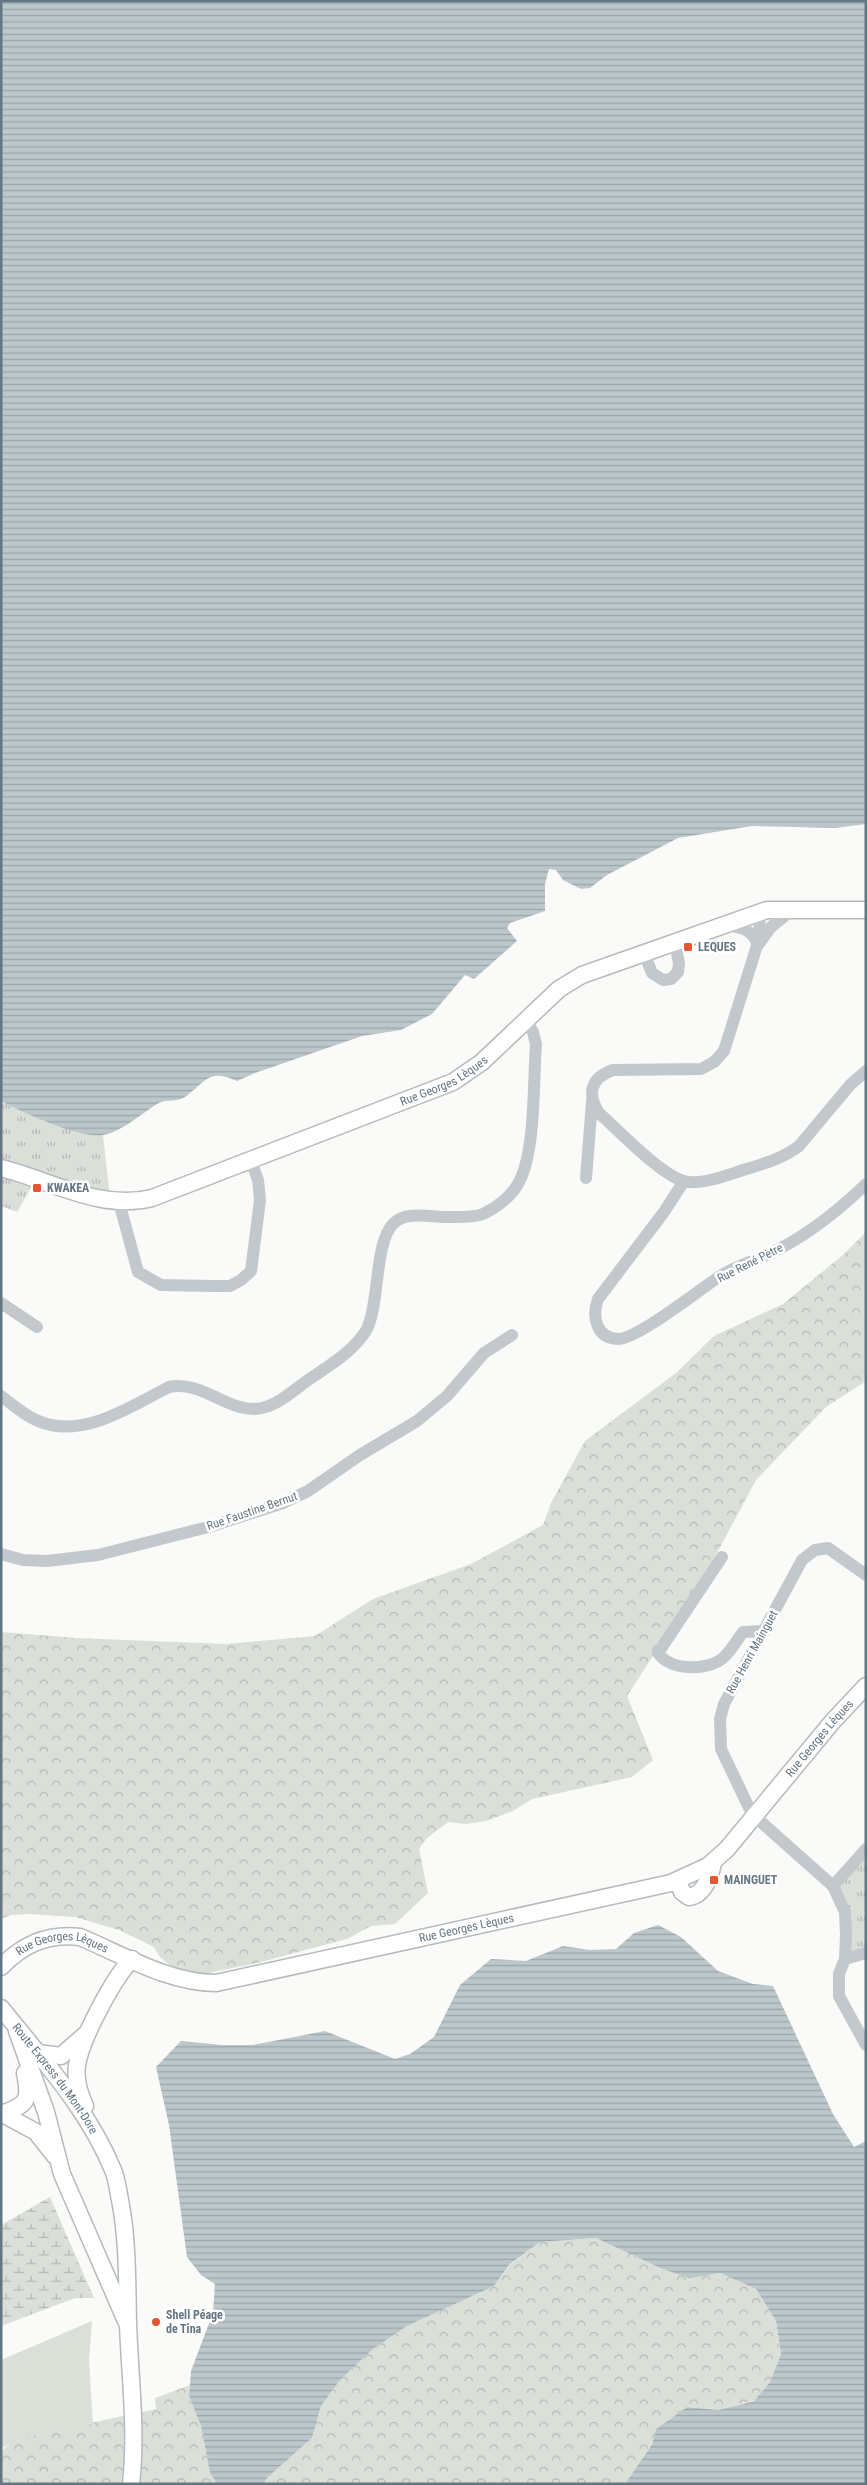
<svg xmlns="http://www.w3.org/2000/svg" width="867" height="2485" viewBox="0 0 867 2485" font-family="'Roboto Condensed',sans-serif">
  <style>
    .grass { fill: url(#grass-tufts) }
    .forest { fill: url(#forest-crowns) }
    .wetland { fill: url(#wetland-marsh) }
    .garden { fill: #dadfd7 }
    .water { fill: url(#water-rules) }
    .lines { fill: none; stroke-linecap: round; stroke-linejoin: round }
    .major-casing { stroke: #b5babe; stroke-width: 19 }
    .minor { stroke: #c3c8cc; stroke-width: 12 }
    .major { stroke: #fff; stroke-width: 16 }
    .poi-dot { fill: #e4572e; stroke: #fff; stroke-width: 2 }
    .labels { text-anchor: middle; stroke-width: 5; stroke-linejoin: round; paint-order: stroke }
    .poi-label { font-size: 12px; font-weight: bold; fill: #657683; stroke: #fff; text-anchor: start }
    .street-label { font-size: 12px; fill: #657683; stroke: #fff }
  </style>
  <defs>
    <pattern id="grass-tufts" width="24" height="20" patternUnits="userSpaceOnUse" patternTransform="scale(1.25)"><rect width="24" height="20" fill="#dadfd7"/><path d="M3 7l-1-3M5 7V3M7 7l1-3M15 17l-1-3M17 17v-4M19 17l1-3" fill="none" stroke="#b4b9b4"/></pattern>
    <pattern id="forest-crowns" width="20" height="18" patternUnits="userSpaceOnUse" patternTransform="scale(1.25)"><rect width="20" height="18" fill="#dadfd7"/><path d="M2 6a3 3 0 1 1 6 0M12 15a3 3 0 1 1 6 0" fill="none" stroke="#b4b9b4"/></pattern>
    <pattern id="wetland-marsh" width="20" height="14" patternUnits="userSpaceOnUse" patternTransform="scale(1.25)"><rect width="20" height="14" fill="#dadfd7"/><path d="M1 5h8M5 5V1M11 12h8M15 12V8" fill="none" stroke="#b4b9b4"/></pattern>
    <pattern id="water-rules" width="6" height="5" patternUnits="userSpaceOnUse" patternTransform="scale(1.25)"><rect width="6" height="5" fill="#bbc7cb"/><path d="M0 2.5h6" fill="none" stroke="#9ca6aa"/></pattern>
  </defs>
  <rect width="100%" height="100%" fill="#fafaf8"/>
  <!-- grass -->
  <g class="grass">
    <path d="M1 1101C34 1117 66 1130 103 1135L109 1190 107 1200 35 1181 17 1212 1 1206Z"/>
    <polygon points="866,1849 866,1953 845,1959 846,1935 833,1886"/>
  </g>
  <!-- forest -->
  <g class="forest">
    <polygon points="866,1232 866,1381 826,1407 756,1480 703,1579 627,1696 653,1760 632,1777 532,1799 513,1811 486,1821 466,1824 448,1822 427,1838 419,1849 428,1893 395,1924 371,1926 347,1939 257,1963 199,1975 176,1970 160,1957 154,1947 119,1930 75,1917 30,1914 11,1915 1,1919 1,1632 76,1638 226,1644 315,1636 373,1599 471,1564 543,1525 551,1503 585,1441 676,1373 714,1336 783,1304 843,1255"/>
    <polygon points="596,2238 660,2268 689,2277 720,2273 756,2289 776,2321 781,2354 770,2382 755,2400 718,2410 687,2407 656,2429 652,2443 625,2484 264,2484 267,2478 312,2438 321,2406 340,2380 373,2349 407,2326 494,2286 509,2266 540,2242"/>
    <polygon points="190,2385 189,2396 201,2426 210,2473 217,2484 1,2484 1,2452 9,2444 25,2437 156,2409 155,2398"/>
  </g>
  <!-- wetland -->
  <polygon class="wetland" points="50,2197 94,2298 75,2298 1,2326 1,2225"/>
  <!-- garden -->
  <polygon class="garden" points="92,2321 89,2360 93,2424 25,2437 1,2448 1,2360"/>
  <!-- water -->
  <g class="water">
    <path d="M1 1H866V824L835 828 752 826 678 838 607 875 590 888 581 889 563 880 556 870 549 869 545 884V911L510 923 507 928 517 941 474 979 465 975 432 1014 401 1030 362 1036 255 1073 237 1081C208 1068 207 1081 185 1097 178 1102 167 1099 159 1103 143 1112 122 1132 103 1135 80 1139 22 1112 1 1101Z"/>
    <polygon points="658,1925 681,1937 718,1971 753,1984 773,1986 833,2114 854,2147 866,2141 866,2484 625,2484 652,2444 656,2429 687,2407 718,2410 754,2401 770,2382 781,2354 776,2321 756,2289 720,2273 689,2278 660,2268 596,2238 540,2242 509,2265 494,2286 407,2326 373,2349 340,2380 321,2406 312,2438 267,2478 264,2484 217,2484 210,2473 201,2426 189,2396 191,2371 213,2313 215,2284 201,2275 187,2257 169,2125 156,2067 181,2041 222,2045 253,2045 325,2031 395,2059 410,2054 434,2037 460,1985 491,1959 526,1961 563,1946 590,1950 616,1949 634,1933"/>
  </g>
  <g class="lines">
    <defs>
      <g id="major">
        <path id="s1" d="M1 1168C50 1180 100 1211 152 1198L453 1082 482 1062 559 989 582 975 767 910H866"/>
        <path d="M678 1881 682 1892 689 1897C704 1895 711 1876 713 1862"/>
        <path id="s2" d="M1 1967C23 1944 48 1933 80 1937 123 1955 169 1983 216 1983L671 1883 708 1866 727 1849 833 1721 866 1686"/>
        <path id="s3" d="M1 2008C42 2059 88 2109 113 2170 117 2179 118 2190 120 2200 128 2241 127 2282 128 2324 130 2378 137 2431 131 2484"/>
        <polyline points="17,2031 46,2112 62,2174 126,2321"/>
        <polyline points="38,2053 61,2056 85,2035"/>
        <path d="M85 2106C79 2092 75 2080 77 2065 81 2039 114 1977 132 1959"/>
        <polyline points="1,2113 36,2132 55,2156"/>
        <path d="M4 2113C29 2104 30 2098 25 2073"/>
      </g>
    </defs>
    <!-- major casing -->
    <use href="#major" class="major-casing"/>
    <!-- minor -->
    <g class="minor">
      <path d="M759 913 760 936 724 1051 714 1062 701 1069 613 1070C590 1078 587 1094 599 1113 619 1131 659 1173 683 1181 699 1186 728 1175 743 1170 763 1164 782 1159 799 1146L850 1085 866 1071"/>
      <path d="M726 925C741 927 752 929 758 945L771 927 793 909"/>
      <polyline points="644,953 652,973 663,980 671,979 678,972 679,963 675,943"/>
      <polyline points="586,1178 592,1102"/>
      <path d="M684 1181 664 1212 598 1299C592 1315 595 1338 618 1339 638 1339 701 1288 722 1275 736 1266 752 1262 767 1255 804 1238 837 1212 866 1184"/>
      <polyline points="119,1202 138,1272 161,1285 213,1286 230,1286 241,1280 251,1271 260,1200 258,1180 251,1161"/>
      <polyline points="1,1303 37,1327"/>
      <path d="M1 1396C12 1404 23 1414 36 1420 81 1441 129 1407 169 1387 205 1380 229 1415 262 1408 280 1404 296 1388 311 1378 330 1365 355 1350 367 1329 380 1302 374 1242 394 1223 406 1211 430 1217 445 1217 456 1217 473 1218 483 1214 496 1208 512 1196 519 1182 536 1150 533 1081 536 1044L533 1032 526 1020"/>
      <polyline points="1,1554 23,1560 47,1561 98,1555 212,1526 283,1503 308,1491 360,1455 417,1421 447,1396 484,1353 512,1335"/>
      <path d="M722 1557 658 1653C670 1671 708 1671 723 1658 731 1651 737 1640 743 1632L765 1631"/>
      <polyline points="866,1575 828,1548 815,1550 802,1560 724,1704 720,1719 721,1749 752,1814 833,1886 845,1912 846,1935 845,1959 839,1974 839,1996 866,2045"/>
      <polyline points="833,1886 866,1849"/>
      <polyline points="845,1959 866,1953"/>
    </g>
    <!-- major -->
    <use href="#major" class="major"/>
  </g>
  <!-- markers -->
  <g class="poi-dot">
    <rect x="683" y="942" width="10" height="10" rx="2.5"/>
    <rect x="32" y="1183" width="10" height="10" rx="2.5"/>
    <rect x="709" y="1875" width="10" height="10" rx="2.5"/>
    <circle cx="156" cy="2322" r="5"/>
  </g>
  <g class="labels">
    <!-- poi labels -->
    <g class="poi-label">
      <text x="698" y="951">LEQUES</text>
      <text x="47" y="1192">KWAKEA</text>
      <text x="724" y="1884">MAINGUET</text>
      <text x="166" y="2319">Shell Péage<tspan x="166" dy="14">de Tina</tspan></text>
    </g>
    <!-- street labels -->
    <g class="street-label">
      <text dy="4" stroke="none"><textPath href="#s1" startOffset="471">Rue Georges Lèques</textPath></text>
      <text transform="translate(750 1263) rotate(-27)" y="4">Rue René Pètre</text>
      <text transform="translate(252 1511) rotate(-19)" y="4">Rue Faustine Bernut</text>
      <text transform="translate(752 1652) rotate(-61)" y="4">Rue Henri Mainguet</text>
      <text dy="4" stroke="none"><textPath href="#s2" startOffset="909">Rue Georges Lèques</textPath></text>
      <text dy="4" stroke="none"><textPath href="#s2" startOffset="489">Rue Georges Lèques</textPath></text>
      <text dy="4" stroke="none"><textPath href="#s2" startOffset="70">Rue Georges Lèques</textPath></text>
      <text dy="4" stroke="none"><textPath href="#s3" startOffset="89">Route Express du Mont-Dore</textPath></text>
    </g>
  </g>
  <!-- border -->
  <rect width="867" height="2485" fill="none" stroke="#657683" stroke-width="5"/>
</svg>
